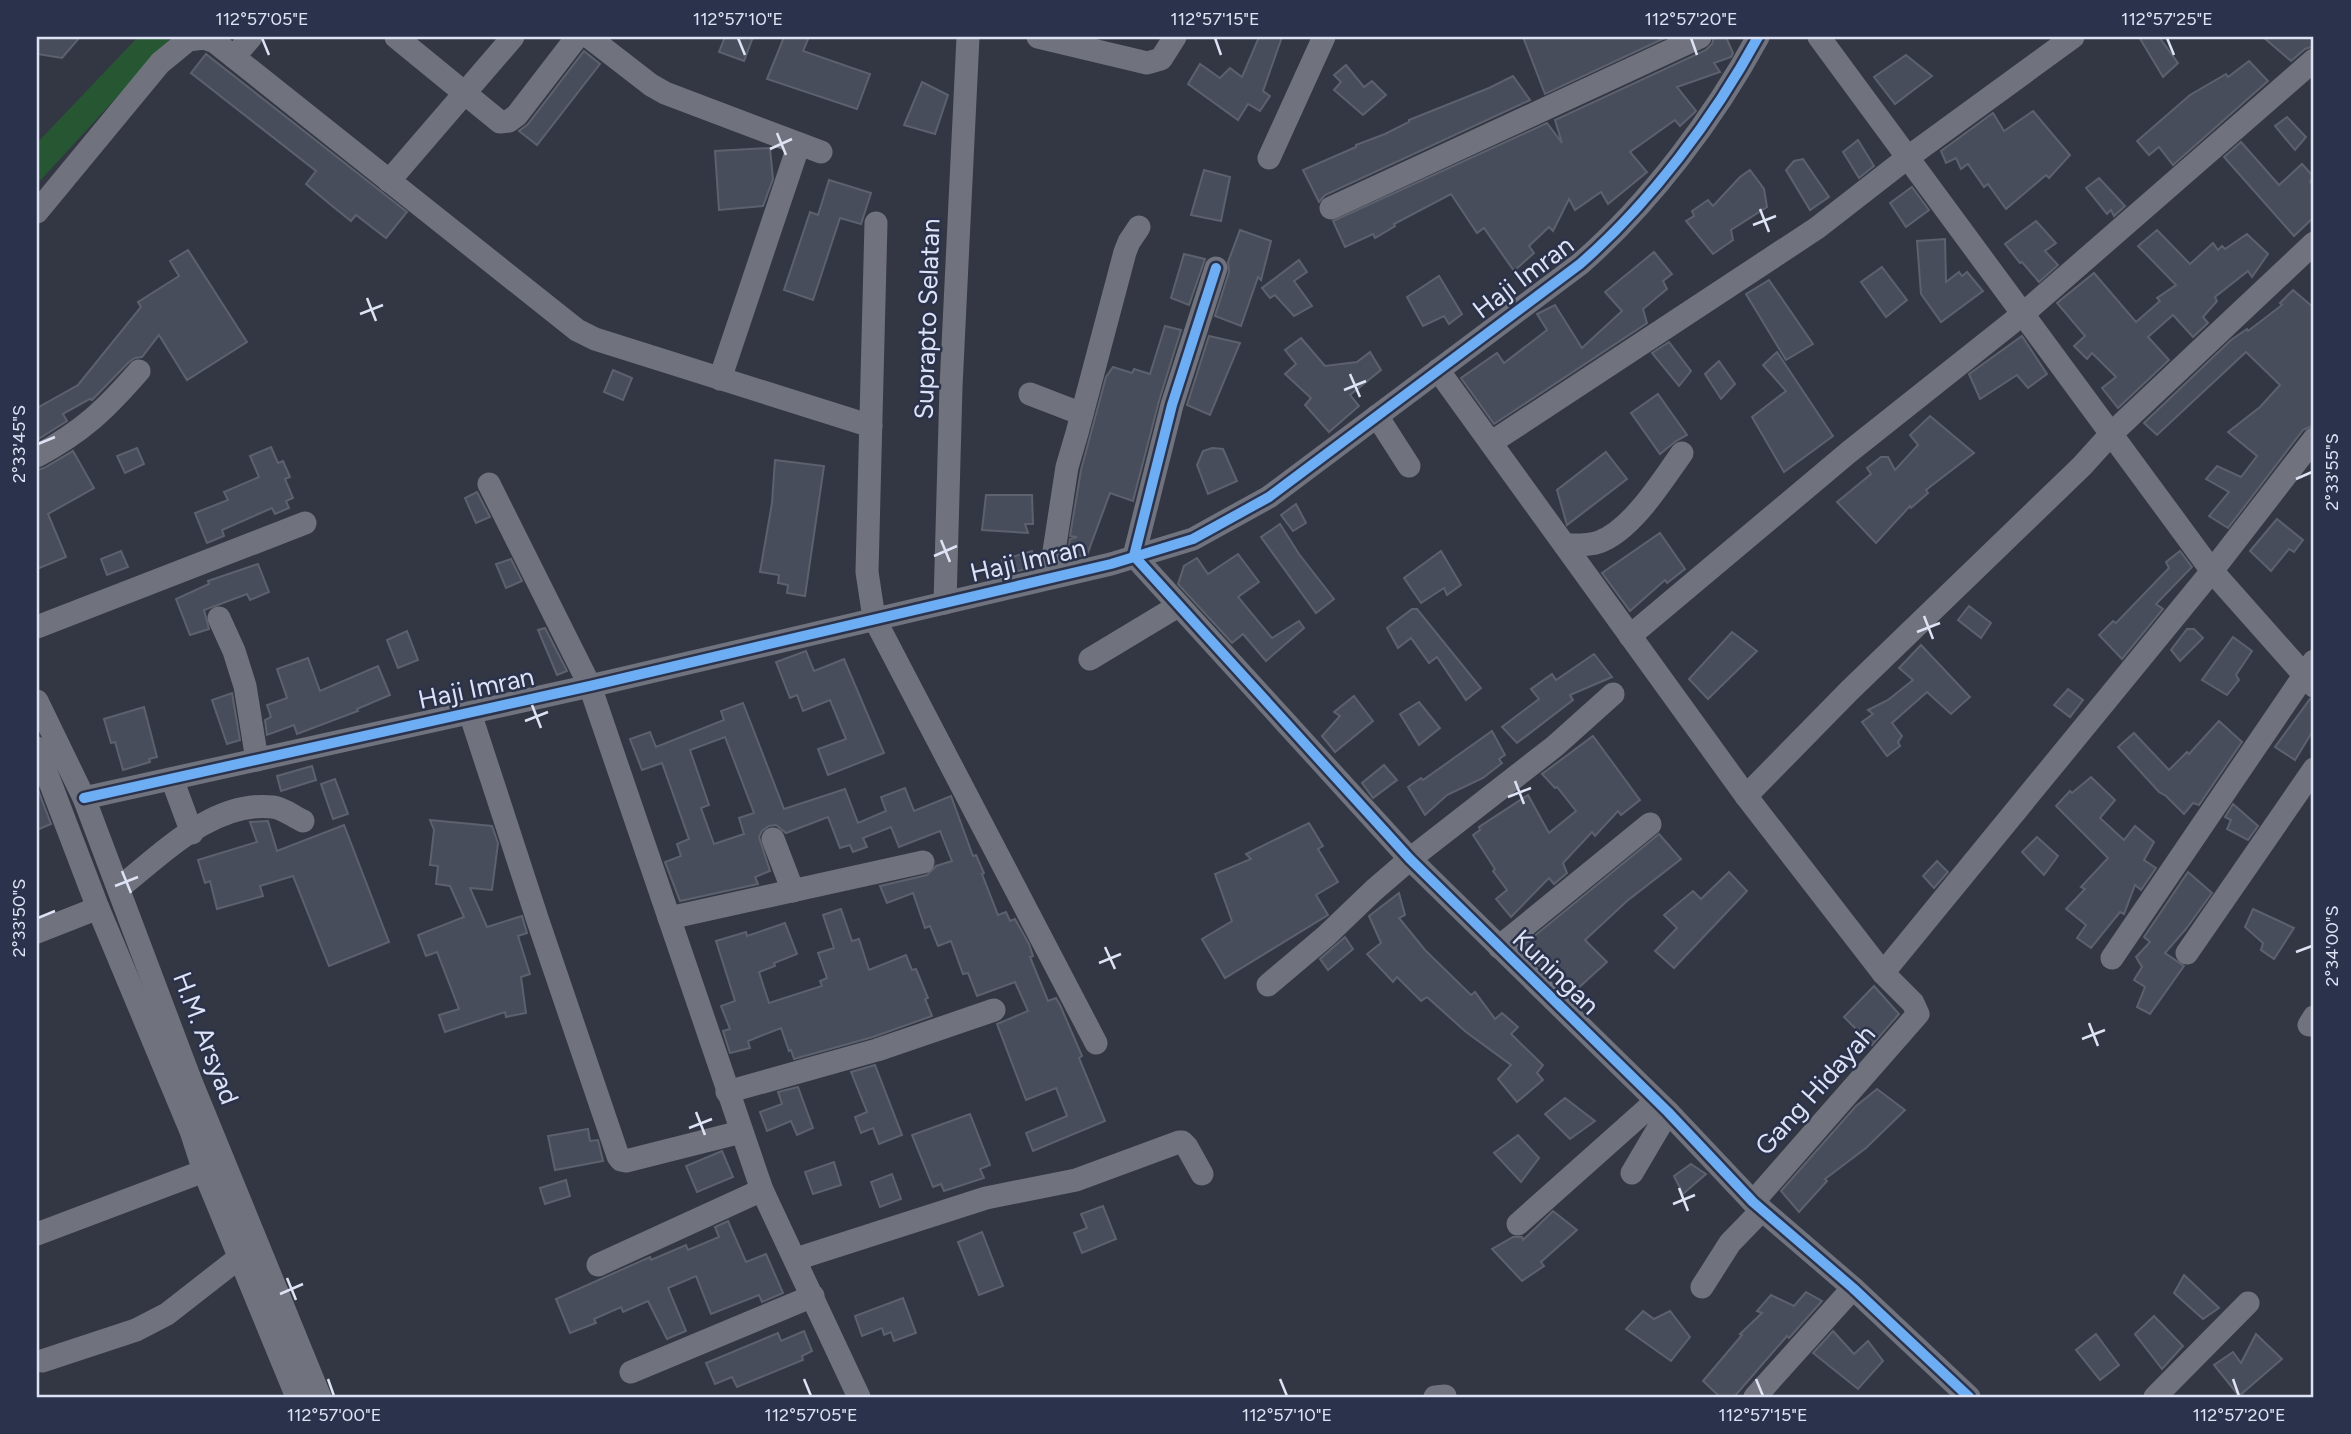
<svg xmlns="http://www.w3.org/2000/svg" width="2351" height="1434" viewBox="0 0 2351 1434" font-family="Figtree,sans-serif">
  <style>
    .water { fill: #265732 }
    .building { fill: #484d5c; stroke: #5d616d; stroke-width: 2; fill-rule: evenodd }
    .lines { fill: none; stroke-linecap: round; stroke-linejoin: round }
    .minor { stroke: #70737d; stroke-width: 23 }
    .cycleway-casing { stroke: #2b334c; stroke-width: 15 }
    .cycleway { stroke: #6dadf4; stroke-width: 10 }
    .ticks { fill: none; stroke: #dde3f4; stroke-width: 2.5 }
    .labels { text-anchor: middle; stroke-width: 5; stroke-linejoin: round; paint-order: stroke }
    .street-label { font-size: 26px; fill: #dde3f4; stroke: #2b334c }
    .neatline { fill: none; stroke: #dde3f4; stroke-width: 2.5 }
    .ticks-label { font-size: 18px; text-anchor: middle; fill: #dde3f4 }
  </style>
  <rect width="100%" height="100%" fill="#333744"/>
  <!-- water -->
  <polygon class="water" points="138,37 172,37 37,184 37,143"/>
  <!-- building -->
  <g class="building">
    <polygon points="37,37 80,37 62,58 37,54"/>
    <polygon points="725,37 753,37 744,61 719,52"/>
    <polygon points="784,37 809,37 803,51 870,74 857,109 767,79"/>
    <polygon points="1259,37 1282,37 1263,91 1270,96 1260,111 1248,104 1238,120 1188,84 1200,64 1220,78 1230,68 1242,77"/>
    <polygon points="1523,37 1667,37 1545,94"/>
    <polygon points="1714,37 1726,37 1733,53 1731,57 1714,63 1720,72 1677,87 1696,111 1694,113 1680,126 1675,120 1630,152 1647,172 1608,204 1601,192 1575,210 1569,199 1553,231 1549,227 1529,246 1534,253 1514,271 1484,228 1477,233 1451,194 1394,224 1395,226 1375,238 1373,234 1345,247 1333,221 1547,123 1562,143 1555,120 1706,50 1712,44"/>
    <polygon points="2139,37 2159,37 2178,63 2163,77"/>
    <polygon points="2263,37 2314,37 2314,46 2305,49 2291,61"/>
    <polygon points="584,51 600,64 537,145 519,131 528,124"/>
    <polygon points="206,54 407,212 386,238 356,215 351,221 331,205 306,184 316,171 191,73"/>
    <polygon points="1906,55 1932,76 1895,104 1874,77"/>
    <polygon points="2249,61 2268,81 2173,165 2159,147 2149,155 2137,141 2190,95 2226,74 2228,77"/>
    <polygon points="1346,65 1364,87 1372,81 1386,95 1363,115 1334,90 1341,82 1334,75"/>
    <polygon points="1513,76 1530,100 1325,195 1319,202 1303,170 1356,147 1356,145 1385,134 1409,122 1409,120 1489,88"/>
    <polygon points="922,82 948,95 935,134 904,125"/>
    <polygon points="2033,111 2070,155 2049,178 2046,175 2006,209 1988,184 1984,187 1968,164 1961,169 1956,158 1946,163 1941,151 1993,113 2004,131"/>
    <polygon points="2287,117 2306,137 2295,150 2275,126"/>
    <polygon points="1858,140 1874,166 1859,178 1843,152"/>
    <polygon points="2241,142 2279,185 2302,164 2313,176 2310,182 2314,188 2314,217 2294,236 2224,157"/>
    <polygon points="770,148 773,179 763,206 719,210 715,151"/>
    <polygon points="1803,159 1829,197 1810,210 1786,170 1794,161"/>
    <polygon points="1204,170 1230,177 1221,221 1191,215"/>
    <polygon points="1750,170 1764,189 1767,207 1731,230 1733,240 1713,254 1686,221 1694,216 1692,211 1708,200 1713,206 1740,177"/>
    <polygon points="2099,178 2125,206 2114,216 2111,210 2107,214 2086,188"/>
    <polygon points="829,180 871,193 861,224 840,218 813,300 784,290 810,212 818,215"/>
    <polygon points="1912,187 1929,210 1906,227 1890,203"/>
    <polygon points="2036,221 2056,243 2045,251 2058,265 2039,282 2022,262 2020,263 2005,244"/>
    <polygon points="1240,230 1271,241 1261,280 1258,277 1241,326 1215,316 1229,272 1228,262"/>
    <polygon points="2157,230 2190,264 2213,243 2218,250 2222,246 2225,249 2247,234 2268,254 2252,277 2248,271 2215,297 2217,301 2203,317 2208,323 2193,337 2173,315 2148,337 2169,360 2118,408 2102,388 2116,377 2092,353 2087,359 2074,346 2085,336 2057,303 2094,273 2136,322 2160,301 2157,298 2176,285 2138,246"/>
    <polygon points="1945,239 1946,282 1959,272 1962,276 1967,272 1983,291 1941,322 1921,294 1917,241"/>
    <polygon points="188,250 247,342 187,380 159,335 142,357 135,358 129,362 92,400 90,399 63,414 67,421 37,440 37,408 78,385 141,307 138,302 179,276 170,261"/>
    <polygon points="1654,252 1672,274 1663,281 1667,289 1643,309 1647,323 1494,424 1461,378 1497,353 1504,363 1547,330 1537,314 1555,305 1582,348 1622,311 1605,292"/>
    <polygon points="1184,254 1205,259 1189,305 1171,298"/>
    <polygon points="1299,260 1307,272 1294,281 1312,306 1294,316 1275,295 1270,298 1262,288"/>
    <polygon points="1882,267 1907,300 1886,317 1861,282"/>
    <polygon points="1439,276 1462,314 1449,324 1444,316 1423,326 1407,297"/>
    <polygon points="1769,280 1813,344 1786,360 1746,294"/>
    <polygon points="2293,290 2314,308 2314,425 2303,430 2228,528 2209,516 2229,492 2206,479 2217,466 2241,477 2257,456 2228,432 2260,407 2280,385 2246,352 2157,435 2144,423 2231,340 2247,329 2248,331 2282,305 2280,303"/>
    <polygon points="1165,326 1181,330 1159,401 1133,501 1110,493 1087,555 1067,557 1070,539 1077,537 1070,536 1081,470 1106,377 1113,367 1132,373 1134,369 1150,374"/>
    <polygon points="1209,336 1240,343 1210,415 1187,405"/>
    <polygon points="2022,336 2047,374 2028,388 2017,375 1980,399 1969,374"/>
    <polygon points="1301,338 1325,366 1357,362 1370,352 1381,370 1350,395 1359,406 1329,432 1305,405 1311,398 1285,374 1296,364 1285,350"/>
    <polygon points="1669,342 1691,371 1679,386 1652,353"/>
    <polygon points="1777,352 1833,436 1784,472 1752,417 1786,391 1763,365"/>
    <polygon points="1719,361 1735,384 1721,399 1705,374"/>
    <polygon points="613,370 632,378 623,400 604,392"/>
    <polygon points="1658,394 1687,435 1676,441 1660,454 1631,413"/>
    <polygon points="1930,416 1974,453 1926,490 1928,493 1911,508 1910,506 1876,543 1837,502 1871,474 1867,468 1881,457 1888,457 1895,470 1918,445 1910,435"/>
    <polygon points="271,447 278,463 283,461 290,477 285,479 293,498 286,501 289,508 275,514 272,508 222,530 224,536 207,543 195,513 228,500 224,492 259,477 250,456"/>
    <polygon points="137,448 144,464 125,473 117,456"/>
    <polygon points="1212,448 1223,449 1237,481 1208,494 1197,465 1203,451"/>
    <polygon points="73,451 94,488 48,514 66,557 37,569 37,470 44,468"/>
    <polygon points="1606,452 1627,479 1567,525 1557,490"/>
    <polygon points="775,460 824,466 805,596 787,593 788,585 778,583 779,575 760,572 772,503"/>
    <polygon points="477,492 490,517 476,523 465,498"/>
    <polygon points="986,495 1032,495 1033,524 1025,524 1028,533 982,530"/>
    <polygon points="1296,504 1306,523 1293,531 1281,515"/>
    <polygon points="2277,519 2303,540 2294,552 2289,549 2271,571 2250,551"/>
    <polygon points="1280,524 1299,554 1334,599 1316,613 1261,537"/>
    <polygon points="1660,533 1685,569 1667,583 1665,580 1630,611 1602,573"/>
    <polygon points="121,551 128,567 107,575 101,559"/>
    <polygon points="1032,551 1034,567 1006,574 1002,560"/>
    <polygon points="1441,551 1461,585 1447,595 1444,588 1421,603 1404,578"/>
    <polygon points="2180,551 2192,567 2156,604 2163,609 2122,659 2099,635 2113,621 2116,623 2169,568 2166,562"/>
    <polygon points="1238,554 1259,582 1238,597 1272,638 1299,621 1304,628 1266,661 1243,634 1232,643 1178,584 1184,566 1197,558 1208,574"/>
    <polygon points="511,559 522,581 506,588 496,564"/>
    <polygon points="258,564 269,592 250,600 247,594 204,610 209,629 190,635 176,599 209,584 208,581"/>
    <polygon points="1969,606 1991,623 1981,638 1958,620"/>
    <polygon points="1412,609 1417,609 1481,688 1466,700 1437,657 1429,663 1411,638 1398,648 1387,628"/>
    <polygon points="545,628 567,671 557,675 538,630"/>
    <polygon points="2187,629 2194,629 2203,638 2180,661 2171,650"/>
    <polygon points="407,631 418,660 398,668 387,640"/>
    <polygon points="1732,632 1757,651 1708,699 1689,679"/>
    <polygon points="2233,637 2252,651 2236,675 2239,680 2227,695 2202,680"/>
    <polygon points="1921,645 1970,697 1951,714 1927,692 1892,723 1902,736 1898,742 1900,746 1887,756 1862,722 1873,714 1868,710 1888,700 1913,680 1899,668"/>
    <polygon points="806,651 814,671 844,659 884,753 828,775 818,749 846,739 830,700 803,711 797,695 790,698 776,662"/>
    <polygon points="1594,654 1612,677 1570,695 1573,700 1517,743 1502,727 1539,699 1531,689 1552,674 1556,680"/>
    <polygon points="308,658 320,691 378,666 390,695 357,709 358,711 297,734 294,725 267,735 265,720 271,717 267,705 287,698 277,669"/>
    <polygon points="2068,689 2083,700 2070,717 2054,705"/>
    <polygon points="232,693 240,740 227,744 212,700"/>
    <polygon points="1354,696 1373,721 1335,752 1322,736 1340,716 1334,712"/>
    <polygon points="2310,699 2314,700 2314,729 2295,760 2275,747"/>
    <polygon points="1419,702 1440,728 1419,745 1400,714"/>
    <path d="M743 703 784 809 845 789 858 823 886 811 881 797 905 788 914 811 951 796 973 856 976 855 984 873 982 874 998 915 1006 912 1010 921 1015 919 1029 944 1033 956 1030 957 1048 1001 1056 998 1060 1005 1082 1056 1079 1058 1105 1121 1033 1151 1026 1133 1067 1116 1056 1088 1026 1100 997 1024 1028 1011 1015 982 977 996 968 973 963 974 951 941 938 946 930 926 925 928 913 893 887 903 880 886 927 875 936 866 952 861 940 831 899 847 891 827 863 838 867 847 853 852 850 845 840 848 828 817 786 833 776 825 769 826 762 831 759 837 770 871 755 877 758 884 680 901 665 862 681 856 677 844 689 839 662 763 642 770 630 739 650 732 656 747 724 720 721 711ZM725 737 754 813 739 818 744 834 714 844 701 808 709 805 690 750Z"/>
    <polygon points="144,707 157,757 149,759 150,762 123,770 115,742 111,743 104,719"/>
    <polygon points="2219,721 2242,742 2199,805 2193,803 2184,814 2166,796 2159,792 2118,747 2134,733 2169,770 2187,752 2189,754"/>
    <polygon points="1492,731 1505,755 1499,759 1502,763 1483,778 1447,795 1425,815 1408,787 1421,778 1423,780"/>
    <polygon points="1593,736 1640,800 1621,815 1618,811 1595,836 1592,832 1563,863 1567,873 1554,884 1549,878 1511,917 1496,899 1507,890 1493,871 1495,869 1473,835 1480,830 1479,827 1528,795 1549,833 1576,811 1557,787 1555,788 1542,774"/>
    <polygon points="1384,765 1397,780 1373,798 1362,783"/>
    <polygon points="312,766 316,780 281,791 277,776"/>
    <polygon points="2091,777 2115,800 2100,818 2124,840 2135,826 2154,842 2144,860 2156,868 2141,890 2135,885 2124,914 2120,912 2091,948 2077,938 2086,925 2066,909 2085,889 2081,887 2108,858 2056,806 2070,791 2072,793"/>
    <polygon points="335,779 348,814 333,819 321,784"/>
    <polygon points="37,787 51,824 37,830"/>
    <polygon points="2233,804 2258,826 2248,840 2227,829 2231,820 2225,817"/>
    <polygon points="430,820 492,826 498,843 492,890 470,888 487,927 522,916 527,933 518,936 530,974 521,977 526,1013 506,1017 505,1012 445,1032 439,1015 459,1009 437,952 426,956 418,935 464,917 450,886 436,884 438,866 430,865 434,830"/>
    <polygon points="268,821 277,851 344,825 389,942 329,966 293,876 260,886 263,896 217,909 210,881 205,883 198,860 257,842 250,822"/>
    <polygon points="1309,823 1323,846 1318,849 1338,882 1316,895 1328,915 1225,978 1202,939 1232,921 1215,874 1251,859 1246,854"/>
    <polygon points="1659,834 1681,859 1627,901 1585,940 1607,962 1576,990 1556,968 1548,975 1521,947"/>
    <polygon points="2037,837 2058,856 2044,875 2022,852"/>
    <polygon points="1937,861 1948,872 1934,888 1923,876"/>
    <polygon points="1729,872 1747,891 1674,968 1655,951 1677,928 1664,915 1693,891 1701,899"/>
    <polygon points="2188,872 2212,893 2186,929 2165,953 2184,966 2150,1014 2137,1007 2145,987 2134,980 2142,967 2136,957 2150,942 2144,937"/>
    <polygon points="1399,893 1405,915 1399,918 1425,950 1471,995 1475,992 1495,1019 1502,1013 1518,1027 1511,1034 1543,1065 1537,1073 1543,1080 1517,1102 1498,1079 1511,1065 1466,1032 1427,997 1421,1001 1397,977 1393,982 1367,954 1381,943 1369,916"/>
    <polygon points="841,909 852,941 859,939 869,970 906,955 912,970 916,969 928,998 925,999 932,1016 873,1037 794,1059 791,1050 789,1051 781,1028 748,1041 750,1048 730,1053 723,1031 730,1029 721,1006 735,1001 716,941 746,932 747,936 785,923 797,954 774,963 775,966 759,972 769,1003 822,986 820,981 827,978 818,953 834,948 823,915"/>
    <polygon points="2253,909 2294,928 2274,959 2261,950 2263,943 2245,927"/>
    <polygon points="1345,937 1353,949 1328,970 1320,959"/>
    <polygon points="1874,986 1899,1014 1872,1045 1844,1017"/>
    <polygon points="875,1065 902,1135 879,1144 873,1128 861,1133 855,1117 867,1112 851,1072"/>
    <polygon points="798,1087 813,1128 797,1135 791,1121 767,1131 760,1112 782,1104 778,1092"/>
    <polygon points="1877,1089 1905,1110 1866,1148 1825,1179 1827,1181 1799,1212 1781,1191 1856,1106"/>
    <polygon points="1565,1098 1595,1121 1570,1139 1545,1114"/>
    <polygon points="970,1114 990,1165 980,1169 984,1178 944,1191 941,1184 933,1187 912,1135"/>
    <polygon points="588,1129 590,1141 598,1140 603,1161 555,1170 548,1136"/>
    <polygon points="1518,1135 1539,1158 1521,1182 1494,1153"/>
    <polygon points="722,1151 733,1177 697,1192 686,1166"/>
    <polygon points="834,1162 841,1185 813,1194 805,1172"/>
    <polygon points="1691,1164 1706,1174 1683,1194 1674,1176"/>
    <polygon points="892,1174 901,1199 880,1207 871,1182"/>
    <polygon points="566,1180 570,1196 545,1204 540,1188"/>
    <polygon points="1103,1206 1116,1239 1082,1253 1074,1233 1087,1228 1081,1214"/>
    <polygon points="1553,1211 1577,1230 1541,1262 1544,1266 1522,1281 1492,1249 1513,1237 1522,1237 1523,1240"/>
    <polygon points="728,1221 746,1262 766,1254 783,1293 762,1302 759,1295 711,1314 696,1276 668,1288 686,1331 667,1339 648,1301 623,1312 621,1307 594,1319 596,1323 570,1333 556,1299 650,1257 651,1260 686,1245 688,1250 719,1237 715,1227"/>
    <polygon points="982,1232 1003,1286 979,1295 958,1242"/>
    <polygon points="2184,1275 2219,1308 2203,1319 2174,1293"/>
    <polygon points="1806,1292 1822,1301 1789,1338 1787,1336 1734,1397 1720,1397 1703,1381 1742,1335 1740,1334 1762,1313 1757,1311 1771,1295 1794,1306"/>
    <polygon points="903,1298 916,1333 894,1341 891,1332 884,1335 882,1328 862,1336 855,1316"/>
    <polygon points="1643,1311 1654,1319 1670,1311 1690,1337 1671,1361 1626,1329"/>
    <polygon points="2154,1316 2183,1346 2162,1369 2135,1334"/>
    <polygon points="804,1331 812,1351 802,1356 803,1360 737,1387 732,1377 715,1384 706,1363 778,1333 781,1341"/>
    <polygon points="1833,1331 1854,1354 1868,1341 1883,1361 1858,1389 1813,1353"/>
    <polygon points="2096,1334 2119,1365 2100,1380 2076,1350"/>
    <polygon points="2256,1334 2282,1359 2239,1396 2214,1365 2233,1352 2241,1363"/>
  </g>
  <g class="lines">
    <!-- minor -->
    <g class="minor">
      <polyline points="396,37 500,122 509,121 517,115 577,37"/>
      <polyline points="589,37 651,85 665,93 821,152"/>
      <polyline points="1038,37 1147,63 1161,59 1175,37"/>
      <polyline points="1819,37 2212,571 2314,686"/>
      <polyline points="234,57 251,37"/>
      <polyline points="1269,158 1324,37"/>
      <polyline points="389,181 513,37"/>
      <polyline points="1331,208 1700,37"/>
      <polyline points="37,212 160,63 188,40 204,38 215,42 577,330 595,339 871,426"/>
      <polyline points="876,223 867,572 874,618 1096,1043"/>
      <polyline points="1216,268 1172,405 1134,556 1410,859 1668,1112 1753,1202 1853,1288 1969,1397"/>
      <polyline points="1438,370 1746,796 1883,973"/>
      <polyline points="720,379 799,144"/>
      <polyline points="1030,394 1082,414"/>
      <polyline points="1377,416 1409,466"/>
      <polyline points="1492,442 1817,228 1907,158 2073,37"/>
      <path d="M37 456C83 431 105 410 139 371"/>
      <polyline points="489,484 590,686 762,1190 859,1397"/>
      <path d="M1565 545C1576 545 1588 546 1599 542 1632 530 1662 481 1682 453"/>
      <polyline points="1050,577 1067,467 1077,433 1125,252 1129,242 1139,227"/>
      <polyline points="945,603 951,387 968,37"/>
      <polyline points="219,618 234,651 245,686 257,760"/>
      <polyline points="37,627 305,523"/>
      <polyline points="1630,636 1849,452 2024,313 2314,60"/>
      <polyline points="1090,659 1178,606"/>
      <polyline points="37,701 84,798 190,1079 320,1397"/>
      <polyline points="470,713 538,921 618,1156 621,1160 626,1161 741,1132"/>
      <polyline points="37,748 98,908 191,1131 204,1171 297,1397"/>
      <polyline points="172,779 192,833"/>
      <polyline points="1746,796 1849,691 2082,466 2111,434 2314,243"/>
      <path d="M84 798 590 686 1111 564 1193 539 1269 497 1580 264C1650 203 1714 118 1758 37"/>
      <polyline points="773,839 793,891"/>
      <path d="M119 888C162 854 214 800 273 807 283 808 294 817 303 821"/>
      <polyline points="669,918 923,862"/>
      <polyline points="37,932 98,908"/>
      <polyline points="1499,947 1650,824"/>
      <polyline points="2187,953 2314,769"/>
      <polyline points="2112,958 2314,661"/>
      <polyline points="1268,985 1326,936 1374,890 1410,859 1555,746 1613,694"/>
      <polyline points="2309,1025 2314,1017"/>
      <polyline points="727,1092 877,1050 994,1010"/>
      <polyline points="1632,1173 1668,1112"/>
      <polyline points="1753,1202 1918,1014 1913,1003 1883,973 2212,571 2314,439"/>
      <polyline points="1518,1224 1656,1101"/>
      <polyline points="37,1234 204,1171"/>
      <polyline points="796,1259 986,1198 1076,1180 1179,1142 1182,1142 1187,1147 1202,1174"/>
      <polyline points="598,1265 762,1190"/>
      <polyline points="1702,1287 1730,1243 1762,1210"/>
      <polyline points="42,1361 136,1330 167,1314 240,1257"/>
      <polyline points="631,1372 813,1296"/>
      <polyline points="1435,1397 1445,1396"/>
      <polyline points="1755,1397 1853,1288"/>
      <polyline points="2155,1397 2248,1303"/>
    </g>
    <defs>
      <g id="cycleway">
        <polyline points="1216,268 1172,405 1134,556 1410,859 1668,1112 1753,1202 1853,1288 1969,1397"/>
        <path d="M84 798 590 686 1111 564 1193 539 1269 497 1580 264C1650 203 1714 118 1758 37"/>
      </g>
    </defs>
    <!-- cycleway casing -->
    <use href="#cycleway" class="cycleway-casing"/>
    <!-- cycleway -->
    <use href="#cycleway" class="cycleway"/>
  </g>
  <!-- ticks -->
  <path class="ticks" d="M262 38 269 55M738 38 745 55M1215 38 1221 55M1691 38 1697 55M2167 38 2174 55M777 133 786 155M770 149 792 139M1760 209 1769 232M1753 225 1776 216M367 298 376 321M360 314 383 305M1350 374 1360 397M1344 390 1366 381M38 444 55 437M2296 479 2312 472M941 540 950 562M934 556 957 546M1924 616 1933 639M1917 632 1940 623M532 705 541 728M525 721 548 712M1515 781 1524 804M1508 797 1531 788M122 871 131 893M115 886 138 877M38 918 55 911M1105 947 1115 969M2296 952 2312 946M1099 963 1121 954M2089 1023 2098 1046M2082 1039 2105 1030M696 1112 705 1135M689 1128 712 1119M1679 1188 1688 1211M1673 1204 1695 1195M287 1278 296 1300M280 1294 303 1284M328 1379 334 1396M804 1379 811 1396M1280 1379 1287 1396M1756 1379 1763 1396M2233 1379 2239 1396"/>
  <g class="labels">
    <!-- street labels -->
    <g class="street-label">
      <text transform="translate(1523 277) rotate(-37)" y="9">Haji Imran</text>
      <text transform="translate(927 319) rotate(-88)" y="9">Suprapto Selatan</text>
      <text transform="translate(1028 560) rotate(-13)" y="9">Haji Imran</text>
      <text transform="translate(476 688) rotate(-12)" y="9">Haji Imran</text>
      <text transform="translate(1556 972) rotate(44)" y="9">Kuningan</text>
      <text transform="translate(206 1038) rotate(69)" y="9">H.M. Arsyad</text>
      <text transform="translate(1815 1090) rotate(-48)" y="9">Gang Hidayah</text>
    </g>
  </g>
  <!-- border -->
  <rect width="2351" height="1434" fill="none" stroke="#2b334c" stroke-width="77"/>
  <rect x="38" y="38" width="2274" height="1358" class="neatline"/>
  <g class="ticks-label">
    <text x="262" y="25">112°57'05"E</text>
    <text x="738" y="25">112°57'10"E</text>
    <text x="1215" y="25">112°57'15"E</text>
    <text x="1691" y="25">112°57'20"E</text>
    <text x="2167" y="25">112°57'25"E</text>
    <text transform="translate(19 444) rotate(-90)" y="6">2°33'45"S</text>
    <text transform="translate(2332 472) rotate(-90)" y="6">2°33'55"S</text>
    <text transform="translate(19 918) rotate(-90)" y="6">2°33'50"S</text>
    <text transform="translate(2332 946) rotate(-90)" y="6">2°34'00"S</text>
    <text x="334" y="1421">112°57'00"E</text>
    <text x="811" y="1421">112°57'05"E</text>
    <text x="1287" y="1421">112°57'10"E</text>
    <text x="1763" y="1421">112°57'15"E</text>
    <text x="2239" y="1421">112°57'20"E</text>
  </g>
</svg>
